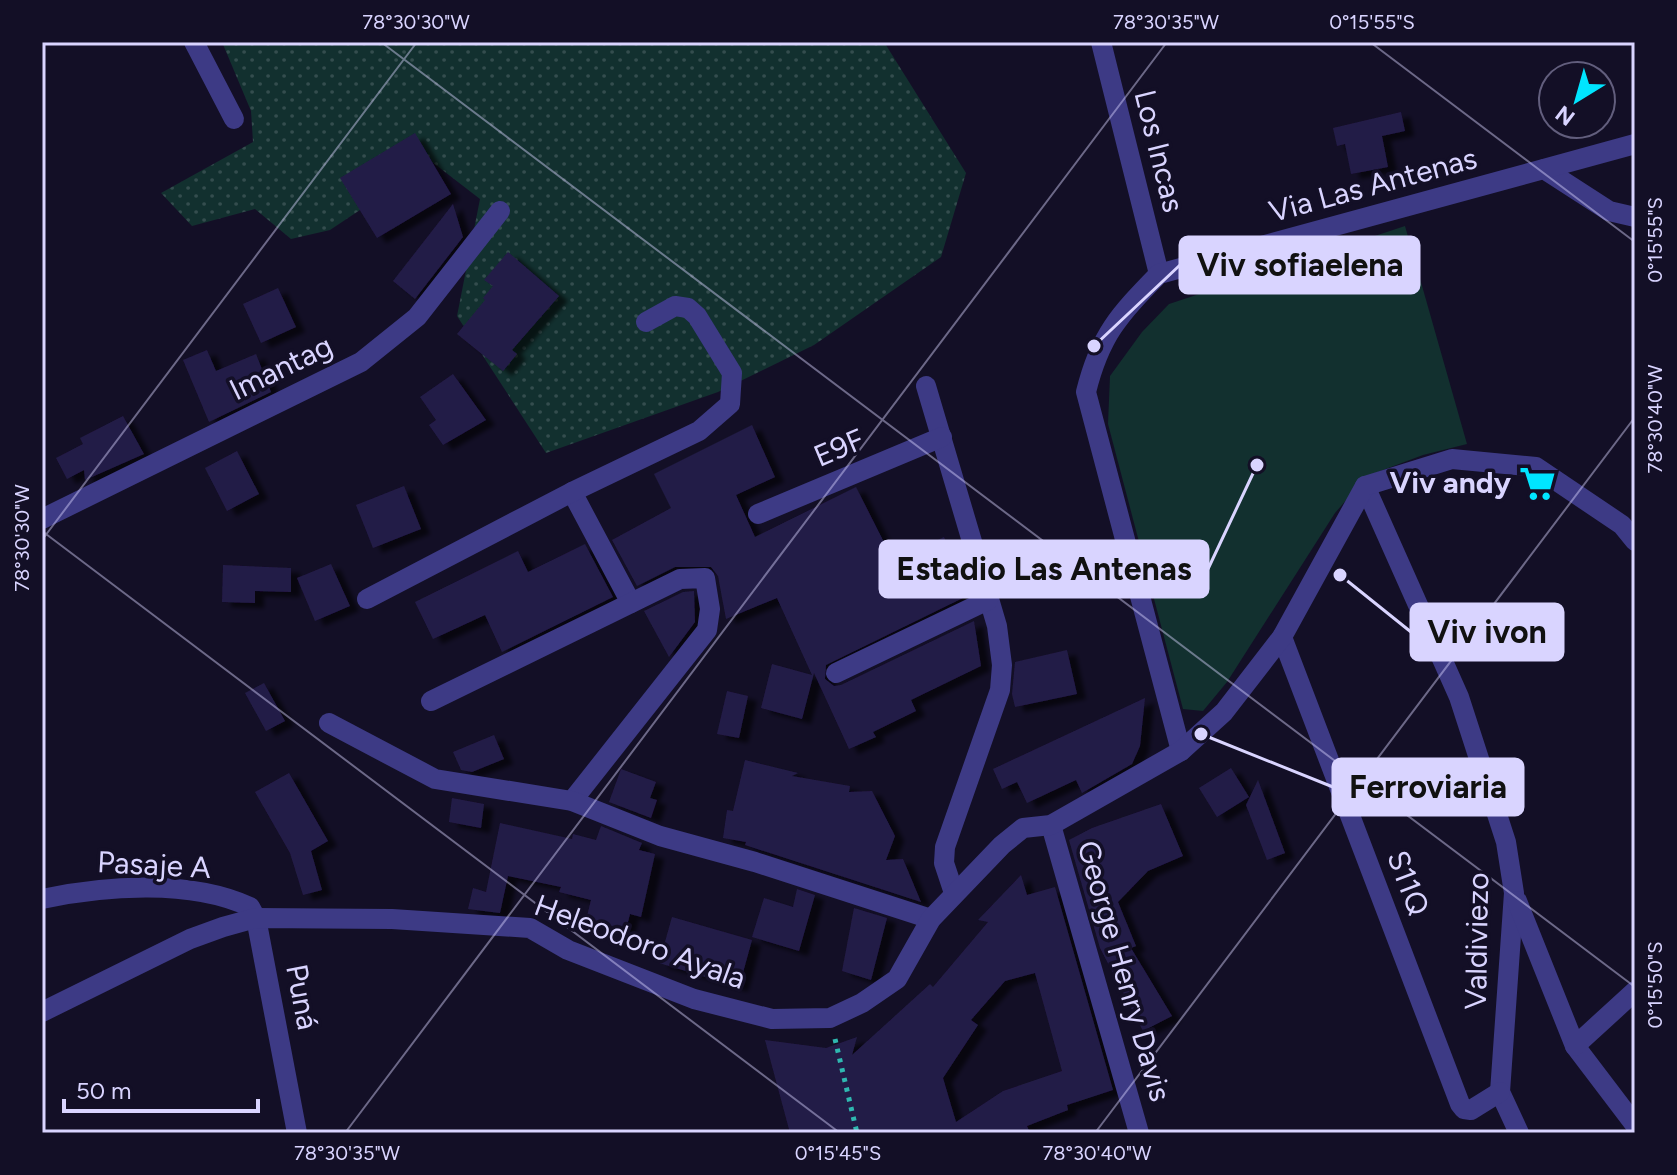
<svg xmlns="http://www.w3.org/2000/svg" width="1677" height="1175" viewBox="0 0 1677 1175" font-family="Figtree,sans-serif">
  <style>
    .grass { fill: url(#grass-dots) }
    .pitch { fill: #12302f }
    .building { fill: #241b47; fill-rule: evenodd; filter: url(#shadow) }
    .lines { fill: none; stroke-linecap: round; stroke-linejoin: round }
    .path { stroke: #2fb8b0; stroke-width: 5; stroke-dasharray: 4 6; stroke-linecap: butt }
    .minor { stroke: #3d3a85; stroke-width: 20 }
    .ticks { fill: none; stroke: #d9d4ff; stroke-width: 2; stroke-opacity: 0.45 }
    .labels { text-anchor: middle; stroke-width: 7; stroke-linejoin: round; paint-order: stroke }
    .street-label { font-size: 30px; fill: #d9d4ff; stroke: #130f26 }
    .poi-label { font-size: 30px; font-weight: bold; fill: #d9d4ff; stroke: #130f26; text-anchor: end }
    .leader { fill: none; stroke: #d9d4ff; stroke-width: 3 }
    .callout-dot { fill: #d9d4ff; stroke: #130f26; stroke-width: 3 }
    .callout { fill: #d9d4ff; stroke: #d9d4ff; stroke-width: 3 }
    .callout-label { font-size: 32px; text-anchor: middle; font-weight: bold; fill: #111 }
    .neatline { fill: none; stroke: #d9d4ff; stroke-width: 3 }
    .ticks-label { font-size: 20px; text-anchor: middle; fill: #d9d4ff }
  </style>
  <defs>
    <pattern id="grass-dots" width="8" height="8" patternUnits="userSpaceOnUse" patternTransform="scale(2)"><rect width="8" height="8" fill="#12302f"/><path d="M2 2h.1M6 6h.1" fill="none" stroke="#344d4e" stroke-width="1.8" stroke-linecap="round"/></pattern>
    <filter id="shadow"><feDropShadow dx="9" dy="5" stdDeviation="2" flood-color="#0009"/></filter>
  </defs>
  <rect width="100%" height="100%" fill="#130f26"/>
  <!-- grass -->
  <polygon class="grass" points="222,42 884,42 966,173 941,257 814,345 718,392 546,453 457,316 480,199 432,162 330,230 291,239 255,209 192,226 161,193 253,142 251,111"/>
  <!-- pitch -->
  <polygon class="pitch" points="1405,226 1467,444 1423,455 1367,476 1335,513 1227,682 1203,711 1183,709 1108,424 1110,376 1142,332 1169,304"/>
  <!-- building -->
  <g class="building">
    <polygon points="1401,112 1405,131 1382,136 1388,167 1351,174 1345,144 1337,146 1333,128"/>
    <polygon points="415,133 451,194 377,238 340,178"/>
    <polygon points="453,204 463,237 415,299 393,281"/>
    <polygon points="508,252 559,296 512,350 517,354 503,371 457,334 485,300 483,298 493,286 484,280"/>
    <polygon points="278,288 296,327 261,343 243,304"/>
    <polygon points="207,350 216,371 256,354 271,392 209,422 183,360"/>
    <polygon points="453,374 486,420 443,445 429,425 436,420 420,397"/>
    <polygon points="123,416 144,454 85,480 84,470 67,479 56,458 83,444 80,438"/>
    <polygon points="752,425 775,477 736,495 755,537 856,487 894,562 944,537 969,595 826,665 825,679 834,686 841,685 974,621 981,666 911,700 916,711 873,732 876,737 849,749 814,673 802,719 761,708 772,664 812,675 777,598 726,619 718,576 711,567 675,567 637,586 612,540 671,508 654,474"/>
    <polygon points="237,451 259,494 227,511 205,468"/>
    <polygon points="404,486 421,529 373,548 356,505"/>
    <polygon points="585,544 613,597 502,652 485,615 433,639 415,602 518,551 528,572"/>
    <polygon points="331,564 350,606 315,621 297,578"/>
    <polygon points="223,565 291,568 291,592 255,591 255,603 222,602"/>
    <polygon points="694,591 695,622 669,657 644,611 683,592"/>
    <polygon points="1067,650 1077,694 1015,707 1012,694 1015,662"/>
    <polygon points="264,683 285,721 266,731 245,693"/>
    <polygon points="727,691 748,696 739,738 717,734"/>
    <polygon points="1145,698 1140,746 1132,764 1082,793 1076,780 1027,803 1017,782 1002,789 993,769"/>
    <polygon points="494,735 504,759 472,772 461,770 453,752"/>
    <polygon points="745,760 798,773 792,776 850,786 849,792 872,791 895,836 886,860 903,859 921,902 745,845 746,842 723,838 727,810 733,811"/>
    <polygon points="1231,768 1249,797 1217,817 1199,788"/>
    <polygon points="621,769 656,782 650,798 657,800 651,818 609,802"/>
    <polygon points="289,773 328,841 311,851 322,890 303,895 290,853 255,792"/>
    <polygon points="1258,780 1285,853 1267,860 1246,805"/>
    <polygon points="452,798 484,804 481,828 449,822"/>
    <polygon points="1161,804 1183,856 1148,871 1118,902 1136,946 1131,948 1172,1016 1143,1031 1100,948 1069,840 1092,828"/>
    <polygon points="500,823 572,839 573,834 596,840 601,826 642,843 639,850 655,854 641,917 630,914 626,930 586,920 591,900 559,892 561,887 508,876 500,913 468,909 473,888 486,892"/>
    <path d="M1021 875 1027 895 1055 887 1113 1090 1067 1105 1068 1110 1027 1126 1030 1133H790L765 1040 826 1048 857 1037 852 1055 930 984 933 987 988 922 978 920ZM1035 973 1062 1071 1003 1091 956 1122 943 1078 978 1025 971 1020 1005 981Z"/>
    <polygon points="797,889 815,895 799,951 752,937 764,898 793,907"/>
    <polygon points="854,908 887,918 871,980 842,971"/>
    <polygon points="672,917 752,940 739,987 659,963"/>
  </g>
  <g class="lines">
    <!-- path -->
    <polyline class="path" points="835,1039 857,1133"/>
    <!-- minor -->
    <g class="minor">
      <polyline points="194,42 234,119"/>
      <polyline points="1101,42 1159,274"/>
      <polyline points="1544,169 1609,211 1635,217"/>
      <polyline points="926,386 997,626 1002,665 1000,690 945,847 944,863 954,893"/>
      <polyline points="1365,486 1459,697 1506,842 1514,893 1500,1092 1519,1133"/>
      <polyline points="572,492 631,603"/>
      <polyline points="758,514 942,437"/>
      <polyline points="42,519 361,362 417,317 500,211"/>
      <polyline points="367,599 572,492 699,431 730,404 732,373 697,316 688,308 675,306 646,322"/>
      <polyline points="1282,637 1460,1104 1464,1109 1471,1110 1500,1092"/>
      <polyline points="836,673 988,600"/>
      <polyline points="431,701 680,579 705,578 710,609 707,630 572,801"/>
      <polyline points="329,723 435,779 572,801 660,836 755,862 931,919"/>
      <path d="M1181 751 1086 392C1100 335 1119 315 1159 274L1635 144"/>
      <polyline points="1051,825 1139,1133"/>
      <path d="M42 899C104 886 191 879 250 907L256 918 297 1133"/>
      <polyline points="1517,901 1575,1046 1635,1125"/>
      <polyline points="42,1012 190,939 223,927 256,918 392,919 530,928 568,950 694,999 772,1019 830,1018 862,1003 897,979 931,919 1002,845 1023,828 1051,825 1181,751 1224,712 1282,637 1365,486 1452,459 1536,467 1622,525 1635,541"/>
      <polyline points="1575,1046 1635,991"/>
    </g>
  </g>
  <!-- ticks -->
  <path class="ticks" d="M381 42 1635 987M1370 42 1635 242M42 531 840 1133M42 540 417 42M345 1133 1167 42M1095 1133 1635 417"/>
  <!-- icons -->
  <defs>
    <symbol id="supermarket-bare" viewBox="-9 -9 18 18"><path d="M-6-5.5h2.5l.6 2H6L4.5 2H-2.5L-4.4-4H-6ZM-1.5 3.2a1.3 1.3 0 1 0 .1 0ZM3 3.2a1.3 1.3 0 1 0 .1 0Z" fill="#00e5ff" stroke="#130f26" stroke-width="2.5" paint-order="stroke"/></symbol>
  </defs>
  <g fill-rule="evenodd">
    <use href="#supermarket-bare" x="1512" y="458" width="51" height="51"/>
  </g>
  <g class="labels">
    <!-- street labels -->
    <g class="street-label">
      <text transform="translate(1159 151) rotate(76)" y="10">Los Incas</text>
      <text transform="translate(1373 185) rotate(-15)" y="10">Via Las Antenas</text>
      <text transform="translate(281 368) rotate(-26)" y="10">Imantag</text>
      <text transform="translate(839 448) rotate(-23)" y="10">E9F</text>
      <text transform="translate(154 865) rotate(3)" y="10">Pasaje A</text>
      <text transform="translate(1408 883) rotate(69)" y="10">S11Q</text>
      <text transform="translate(1477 941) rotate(-89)" y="10">Valdiviezo</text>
      <text transform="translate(640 942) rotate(20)" y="10">Heleodoro Ayala</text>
      <text transform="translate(1124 971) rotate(74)" y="10">George Henry Davis</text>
      <text transform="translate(302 997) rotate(79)" y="10">Puná</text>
    </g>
    <!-- poi labels -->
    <g class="poi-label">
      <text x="1511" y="493">Viv andy</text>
    </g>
  </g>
  <!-- callouts -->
  <path class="leader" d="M1094 346L1180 265M1257 465L1208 569M1340 575L1411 632M1201 734L1333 787"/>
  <g class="callout-dot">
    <circle cx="1094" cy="346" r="8"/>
    <circle cx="1257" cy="465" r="8"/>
    <circle cx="1340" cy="575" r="8"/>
    <circle cx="1201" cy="734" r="8"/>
  </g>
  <g class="callout">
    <rect x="1180" y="237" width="239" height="56" rx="8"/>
    <rect x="880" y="541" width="328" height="56" rx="8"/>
    <rect x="1411" y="604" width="152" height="56" rx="8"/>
    <rect x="1333" y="759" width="190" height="56" rx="8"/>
  </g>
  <g class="callout-label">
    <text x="1300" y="276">Viv sofiaelena</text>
    <text x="1044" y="580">Estadio Las Antenas</text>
    <text x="1487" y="643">Viv ivon</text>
    <text x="1428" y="798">Ferroviaria</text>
  </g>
  <!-- border -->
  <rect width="1677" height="1175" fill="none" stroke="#130f26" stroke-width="88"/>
  <!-- north arrow -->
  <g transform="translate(1577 100) rotate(217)"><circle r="38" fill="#130f26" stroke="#625e7d" stroke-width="2"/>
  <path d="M0-6L14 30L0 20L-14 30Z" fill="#00e5ff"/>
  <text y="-12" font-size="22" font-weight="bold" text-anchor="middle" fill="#d9d4ff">N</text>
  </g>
  <!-- scale -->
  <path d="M64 1099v12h194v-12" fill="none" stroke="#d9d4ff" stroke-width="4"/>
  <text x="76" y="1099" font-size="24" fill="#d9d4ff" stroke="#130f26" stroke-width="6" paint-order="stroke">50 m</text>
  <rect x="44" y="44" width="1589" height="1087" class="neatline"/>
  <g class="ticks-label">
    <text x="416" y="29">78°30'30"W</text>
    <text x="1166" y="29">78°30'35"W</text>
    <text x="1372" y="29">0°15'55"S</text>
    <text transform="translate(1655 240) rotate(-90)" y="7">0°15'55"S</text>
    <text transform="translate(1655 419) rotate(-90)" y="7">78°30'40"W</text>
    <text transform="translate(22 538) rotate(-90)" y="7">78°30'30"W</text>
    <text transform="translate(1655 985) rotate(-90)" y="7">0°15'50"S</text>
    <text x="347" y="1160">78°30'35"W</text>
    <text x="838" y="1160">0°15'45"S</text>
    <text x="1097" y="1160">78°30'40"W</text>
  </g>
</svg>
